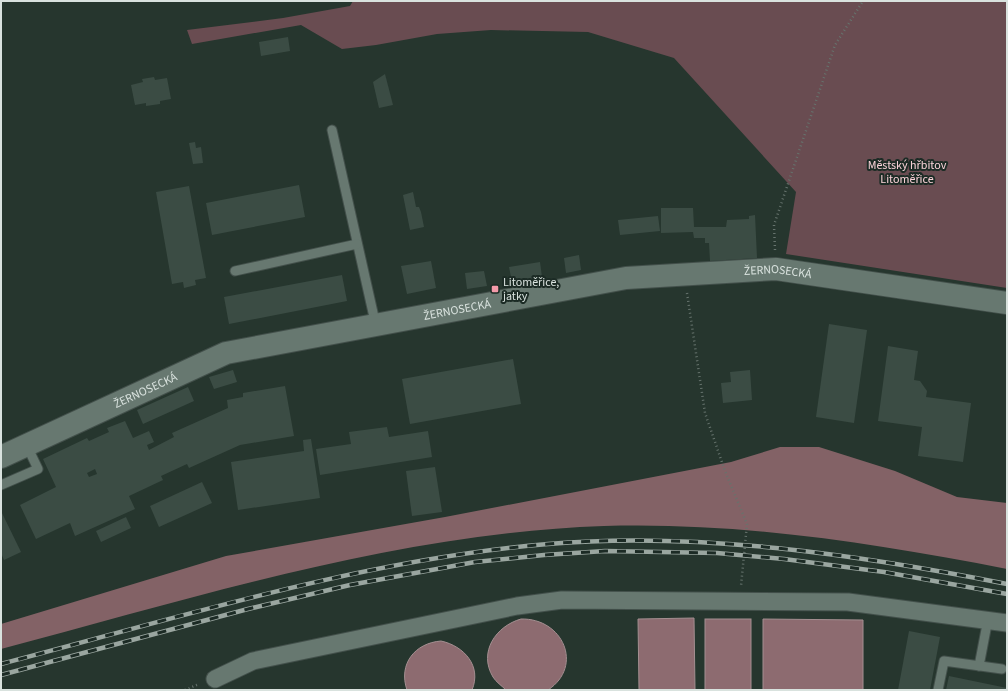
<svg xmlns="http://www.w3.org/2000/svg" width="1008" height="691" viewBox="0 0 1008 691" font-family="'Source Sans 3',sans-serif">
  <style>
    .green { fill: #694c51 }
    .forest { fill: #836266 }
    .water { fill: #8d6b70; stroke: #a48f91 }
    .building { fill: #3b4c44; fill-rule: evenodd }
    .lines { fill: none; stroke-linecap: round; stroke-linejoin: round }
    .lane-casing { stroke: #43504b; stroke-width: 11 }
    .street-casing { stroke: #43504b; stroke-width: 19 }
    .secondary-casing { stroke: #43504b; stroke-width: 24 }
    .path { stroke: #66736d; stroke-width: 2.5; stroke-dasharray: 1 3; stroke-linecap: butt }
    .lane { stroke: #677870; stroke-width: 9 }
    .street { stroke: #677870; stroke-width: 17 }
    .secondary { stroke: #677870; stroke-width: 22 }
    .rail-casing { stroke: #9aa6a0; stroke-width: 4.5 }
    .rail { stroke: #1c2b25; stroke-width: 3; stroke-dasharray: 9; stroke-linecap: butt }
    .poi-dot { fill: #f39aa9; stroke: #1c2b25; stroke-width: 1.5 }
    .labels { text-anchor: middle; stroke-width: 4; stroke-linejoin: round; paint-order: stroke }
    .park-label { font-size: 12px; fill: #fbd3d9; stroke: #1c2b25 }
    .street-label { font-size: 12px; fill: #d9e2de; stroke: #1c2b25 }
    .poi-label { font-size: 12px; fill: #d9e2de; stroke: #1c2b25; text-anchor: start }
  </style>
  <rect width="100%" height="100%" fill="#26362e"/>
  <!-- green -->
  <polygon class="green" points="353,1 1007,1 1007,288 786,254 796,192 674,58 588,32 491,30 437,34 376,45 342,49 301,25 192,44 187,30 283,18 350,6"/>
  <!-- forest -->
  <path class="forest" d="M780 447H819L895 471 957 497 1007 503V569C874 543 739 522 604 526 398 533 198 597 1 649V624L226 556 445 517 731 462Z"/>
  <!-- water -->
  <g class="water">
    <polygon points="694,618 695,690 639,690 638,619"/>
    <path d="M521 619C563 618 584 666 548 690H506C502 686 496 682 493 677 478 652 496 626 521 619Z"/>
    <rect x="705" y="619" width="46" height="71"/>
    <polygon points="763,619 863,620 863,690 763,690"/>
    <path d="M441 641C464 646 482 666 472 690H407C398 664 415 643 441 641Z"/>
  </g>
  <!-- building -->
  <g class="building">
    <polygon points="288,37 290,51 261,56 259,42"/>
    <polygon points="385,74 393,105 379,108 373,82"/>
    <polygon points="154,77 155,80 167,78 171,99 160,101 160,104 146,106 146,103 135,105 131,85 143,82 142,79"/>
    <polygon points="195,142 196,148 201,147 203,163 193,164 189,143"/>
    <polygon points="299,185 305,217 212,235 206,203"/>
    <polygon points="189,186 206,278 195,280 196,285 184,288 183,282 172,284 156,192"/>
    <polygon points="413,192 416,207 419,207 421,212 424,227 410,230 403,195"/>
    <polygon points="661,208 693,208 694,227 726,227 727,220 749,219 749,216 755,215 757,258 710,261 709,243 705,243 705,238 694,238 693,232 661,233"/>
    <polygon points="658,216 660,231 620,235 618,220"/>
    <polygon points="579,255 581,270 566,273 564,258"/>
    <polygon points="431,261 436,288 407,294 401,266"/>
    <polygon points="540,262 542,277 512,282 509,267"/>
    <polygon points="484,271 487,286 467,289 465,273"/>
    <polygon points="342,275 347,301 229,324 224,297"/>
    <polygon points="829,324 867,330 854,423 816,417"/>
    <polygon points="888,346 918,351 914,380 920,381 927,391 926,397 971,403 963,462 918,456 922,427 878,421"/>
    <polygon points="513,359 521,404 410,424 402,379"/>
    <polygon points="233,370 237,382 214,389 209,377"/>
    <polygon points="750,370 752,400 723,403 721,383 731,382 730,372"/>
    <path d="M285 386 294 436 240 445 189 468 187 464 161 476 163 480 129 496 135 509 75 536 70 523 36 539 20 505 56 487 43 459 87 438 89 441 109 432 107 428 125 421 133 438 149 431 154 442 147 445 149 450 174 437 172 433 228 408 227 400 243 397V393ZM95 469 97 474 89 477 87 473Z"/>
    <polygon points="188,387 194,401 143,424 137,410"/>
    <polygon points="387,427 389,437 428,431 432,457 320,475 316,449 351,444 349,432"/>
    <polygon points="311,439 320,498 238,510 231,462 304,451 303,440"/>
    <polygon points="435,467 442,512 412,516 406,471"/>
    <polygon points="202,482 212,503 159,527 150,506"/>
    <polygon points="1,511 21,552 4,560 1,553"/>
    <polygon points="126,517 131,528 101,542 96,531"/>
    <polygon points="909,631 940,637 930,690 898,690"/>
    <polygon points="949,676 1007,688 1007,690 946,690"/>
  </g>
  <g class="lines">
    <defs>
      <g id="lane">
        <polyline points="332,130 376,326"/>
        <polyline points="235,271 357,244"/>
        <polyline points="1,485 38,469 27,446"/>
        <polyline points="979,666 988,619"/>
        <polyline points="938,690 944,661 1002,669"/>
      </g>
      <polyline id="street" points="215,679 253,661 517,606 562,600 848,602 1007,623"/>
      <g id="secondary">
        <path id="s1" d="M1 457 226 353 626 278 776 269 1007 303"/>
      </g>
    </defs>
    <!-- lane casing -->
    <use href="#lane" class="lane-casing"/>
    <!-- street casing -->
    <use href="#street" class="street-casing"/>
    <!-- secondary casing -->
    <use href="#secondary" class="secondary-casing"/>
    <!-- path -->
    <g class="path">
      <polyline points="775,250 774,225 835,45 863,1"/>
      <polyline points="687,293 705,413 725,471 747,524 741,586"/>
      <polyline points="185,690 199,684"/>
    </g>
    <!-- lane -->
    <use href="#lane" class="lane"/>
    <!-- street -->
    <use href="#street" class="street"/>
    <!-- secondary -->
    <use href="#secondary" class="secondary"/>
    <defs>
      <g id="rail">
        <path d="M1 664C181 617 362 560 548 544 697 531 860 555 1007 584"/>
        <polyline points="1,675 248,609 350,585 475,562 544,555 605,551 717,553 784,559 884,572 1007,594"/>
      </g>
    </defs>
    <!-- rail casing -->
    <use href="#rail" class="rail-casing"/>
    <!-- rail -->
    <use href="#rail" class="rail"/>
  </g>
  <!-- markers -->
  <rect class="poi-dot" x="491" y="285" width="8" height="8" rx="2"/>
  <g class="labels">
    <!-- park labels -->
    <g class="park-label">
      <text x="907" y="169">Městský hřbitov<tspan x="907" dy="14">Litoměřice</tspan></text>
    </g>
    <!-- street labels -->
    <g class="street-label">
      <text dy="4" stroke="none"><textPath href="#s1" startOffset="807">ŽERNOSECKÁ</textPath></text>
      <text dy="4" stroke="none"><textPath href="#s1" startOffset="483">ŽERNOSECKÁ</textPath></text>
      <text dy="4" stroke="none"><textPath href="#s1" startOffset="159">ŽERNOSECKÁ</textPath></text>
    </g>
    <!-- poi labels -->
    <g class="poi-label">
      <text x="503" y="286">Litoměřice,<tspan x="503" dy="14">jatky</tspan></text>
    </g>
  </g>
  <!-- border -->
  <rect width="1008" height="691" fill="none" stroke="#d9e2de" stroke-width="4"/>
</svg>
